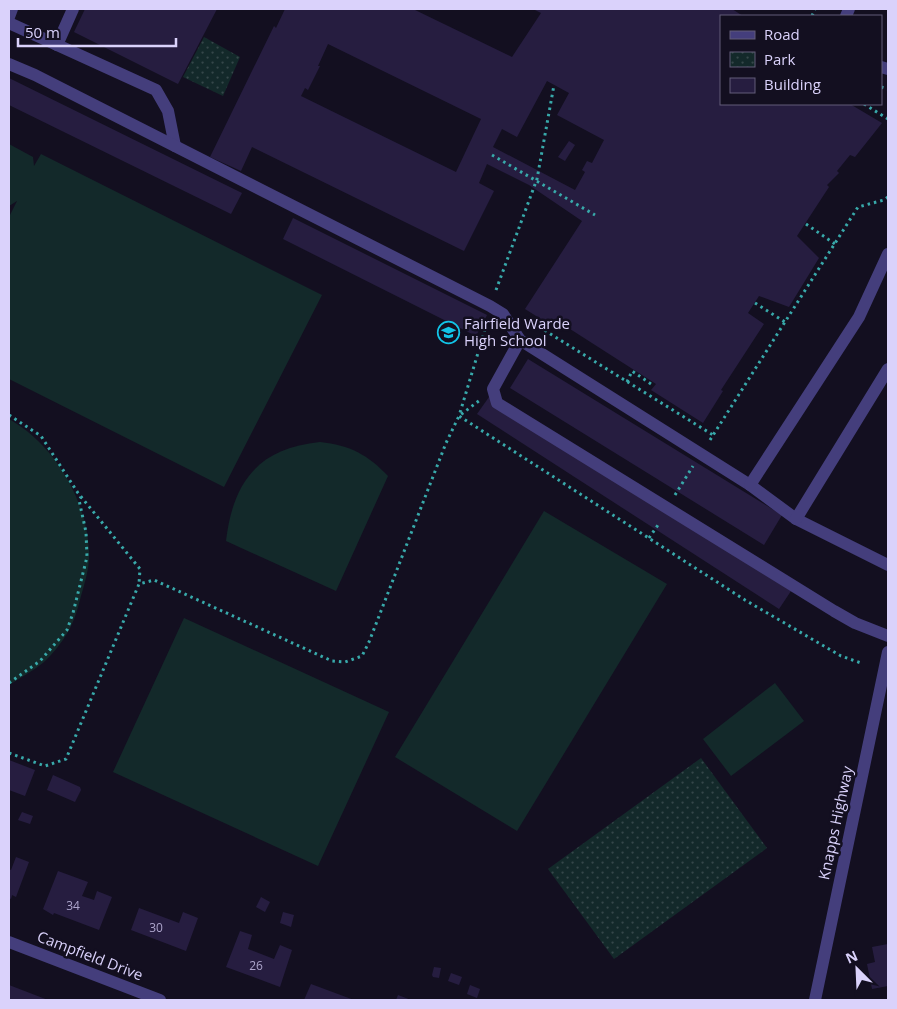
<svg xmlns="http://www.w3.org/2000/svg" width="897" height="1009" viewBox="0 0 897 1009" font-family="'Open Sans',sans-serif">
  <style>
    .grass { fill: #13292a }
    .park { fill: url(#park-dots) }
    .building { fill: #261d40; fill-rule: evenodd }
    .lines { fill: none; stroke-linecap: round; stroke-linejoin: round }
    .path { stroke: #38a9aa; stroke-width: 3; stroke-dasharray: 2.5 4; stroke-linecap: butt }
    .minor { stroke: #443e7c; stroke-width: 12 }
    .labels { text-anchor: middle; stroke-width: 5; stroke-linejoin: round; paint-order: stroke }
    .number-label { font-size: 12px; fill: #ada5cc }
    .poi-label { font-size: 15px; fill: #dad2fb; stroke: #130f20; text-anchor: start }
    .street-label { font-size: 15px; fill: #dad2fb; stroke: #130f20 }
  </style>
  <defs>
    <pattern id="park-dots" width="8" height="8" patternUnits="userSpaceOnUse" patternTransform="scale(1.25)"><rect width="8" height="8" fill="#13292a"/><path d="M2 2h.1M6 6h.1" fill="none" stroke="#35474a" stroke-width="1.8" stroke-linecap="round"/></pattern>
  </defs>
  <rect width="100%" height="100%" fill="#130f20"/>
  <!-- grass -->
  <g class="grass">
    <polygon points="9,144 33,157 34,166 41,154 322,295 224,487 9,379 9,217 17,201 9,206"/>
    <path d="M9 419C54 444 87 500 89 551 90 566 85 582 81 596 78 608 74 622 68 632 62 642 52 655 44 662 33 671 20 678 9 685Z"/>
    <path d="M320 442C350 445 368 455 388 476L336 591 226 541C233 481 259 448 320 442Z"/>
    <polygon points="544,511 667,584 517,831 395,757"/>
    <polygon points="184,618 389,712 318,866 113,772"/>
    <polygon points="775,683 804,721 731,776 703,739"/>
  </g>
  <!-- park -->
  <g class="park">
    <polygon points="204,37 240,57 223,96 183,77"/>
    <polygon points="701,758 767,848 614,959 548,869"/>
  </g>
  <!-- building -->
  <g class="building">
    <polygon points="85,9 217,9 178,84 74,32"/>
    <path d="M285 9H413L512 57 541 13 533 9H732L743 16H721V104H850L882 123 855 157 850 155 837 171 839 173 827 185 829 187 797 236 819 258 789 307 759 296 748 313 764 324 721 390 723 391 703 423 651 390 656 384 556 320 552 326 525 309 582 221 529 185 487 164 479 183 494 191 464 251 252 147 241 171 210 157 274 26 276 28ZM328 44 481 119 456 172 301 96 305 88 308 90 320 66H318ZM547 81 569 93 557 115 604 140 592 163 587 161 582 170 585 172 575 190 493 147 502 129 517 137Z"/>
    <polygon points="9,78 242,193 231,214 9,105"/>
    <polygon points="569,141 575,145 565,161 558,157"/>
    <polygon points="293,218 487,315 476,336 283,239"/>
    <polygon points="528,359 782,515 764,545 510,388"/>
    <polygon points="489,397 791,591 779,609 477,414"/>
    <polygon points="9,760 35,770 25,796 9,790"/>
    <polygon points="53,775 80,787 81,790 75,802 47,790"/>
    <polygon points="22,812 33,816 30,824 18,820"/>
    <polygon points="16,857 29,862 16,897 12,895 11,899 9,898 9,869 11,870"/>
    <polygon points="58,871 88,882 82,896 94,900 97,891 112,897 99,930 54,913 53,915 43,909"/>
    <polygon points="261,897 270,902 265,912 256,907"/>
    <polygon points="139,908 179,923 183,912 198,918 186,951 131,930"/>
    <polygon points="283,912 294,915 291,927 280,923"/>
    <polygon points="240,931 252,935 248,949 274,959 280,945 292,950 280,987 226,967"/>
    <polygon points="888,944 888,986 872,989 867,964 875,962 872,947"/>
    <polygon points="434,967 441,968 439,978 433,977 432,975"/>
    <polygon points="451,973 462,977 459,985 448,981"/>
    <polygon points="311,984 354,1000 304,1000"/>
    <polygon points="9,985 48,1000 9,1000"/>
    <polygon points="470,985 480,989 477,998 467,994"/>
    <polygon points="398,995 411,1000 396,1000"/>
  </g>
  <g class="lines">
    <!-- path -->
    <g class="path">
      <polyline points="812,16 815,9"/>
      <polyline points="881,87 888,89"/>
      <polyline points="864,104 888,119"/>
      <polyline points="492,155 595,215"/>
      <polyline points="806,224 835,244"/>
      <polyline points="496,290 537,179 554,85"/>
      <polyline points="755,303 785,322"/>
      <polyline points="528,320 713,435"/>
      <polyline points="487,323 459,416 745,600 841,656 861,663"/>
      <polyline points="627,382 632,371 654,386"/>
      <polyline points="9,415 41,436 78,493 140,569 139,584"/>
      <polyline points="710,440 858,207 884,200 888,197"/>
      <polyline points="675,495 693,466"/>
      <polyline points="649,538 660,522"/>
      <polyline points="9,683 40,661 67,630 73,613 87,557 86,532 79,500 81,497"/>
      <polyline points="9,753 45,766 66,759 139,584 154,580 332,661 345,662 362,656 369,642 446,443 459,416 480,400"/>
    </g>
    <!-- minor -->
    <g class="minor">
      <polyline points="846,16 849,9"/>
      <polyline points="9,17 12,9"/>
      <polyline points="9,23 156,90 168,111 175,146"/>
      <polyline points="57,45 73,9"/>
      <polyline points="9,64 35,75 490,306 503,314 520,340 750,485"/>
      <polyline points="881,67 888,69"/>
      <polyline points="888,254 859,317 750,485 796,519 888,565"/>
      <polyline points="520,340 493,389 497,403 834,611 855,623 888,636"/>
      <polyline points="796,519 888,369"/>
      <polyline points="9,942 160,1000"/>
      <polyline points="815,1000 888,652"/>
    </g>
  </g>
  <!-- icons -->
  <defs>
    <symbol id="school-ring" viewBox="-11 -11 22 22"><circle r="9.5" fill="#130f20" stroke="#12c4e7" stroke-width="1.5"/><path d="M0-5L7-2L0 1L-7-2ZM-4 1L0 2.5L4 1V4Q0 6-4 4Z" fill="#12c4e7"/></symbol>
  </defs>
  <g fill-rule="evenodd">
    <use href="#school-ring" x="436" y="320" width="25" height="25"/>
  </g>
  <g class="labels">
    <!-- number labels -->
    <g class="number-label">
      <text x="73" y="910">34</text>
      <text x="156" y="932">30</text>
      <text x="256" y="970">26</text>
    </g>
    <!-- poi labels -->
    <g class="poi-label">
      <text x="464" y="329">Fairfield Warde<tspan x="464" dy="17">High School</tspan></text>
    </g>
    <!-- street labels -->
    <g class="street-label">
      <text transform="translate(836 823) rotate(-78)" y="5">Knapps Highway</text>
      <text transform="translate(90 956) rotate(21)" y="5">Campfield Drive</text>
    </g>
  </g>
  <!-- border -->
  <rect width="897" height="1009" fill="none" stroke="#dad2fb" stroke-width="20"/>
  <!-- legend -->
  <rect x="720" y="15" width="162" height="90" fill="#130f20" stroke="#635d78"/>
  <rect x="730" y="31" width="25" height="8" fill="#443e7c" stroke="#635d78"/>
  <text x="764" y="40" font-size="15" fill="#dad2fb">Road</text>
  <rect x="730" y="52" width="25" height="15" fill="url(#park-dots)" stroke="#635d78"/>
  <text x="764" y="65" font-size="15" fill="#dad2fb">Park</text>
  <rect x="730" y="78" width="25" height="15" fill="#261d40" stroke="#635d78"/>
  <text x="764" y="90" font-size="15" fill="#dad2fb">Building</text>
  <!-- north arrow -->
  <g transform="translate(857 969) rotate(336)" stroke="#130f20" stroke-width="4" paint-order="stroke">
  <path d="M0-4L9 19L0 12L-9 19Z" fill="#dad2fb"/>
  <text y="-8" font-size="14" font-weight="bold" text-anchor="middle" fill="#dad2fb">N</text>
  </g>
  <!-- scale -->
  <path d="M18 38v8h158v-8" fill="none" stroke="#dad2fb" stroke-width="2.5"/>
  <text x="25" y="38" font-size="15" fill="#dad2fb" stroke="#130f20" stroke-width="4" paint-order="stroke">50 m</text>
</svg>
